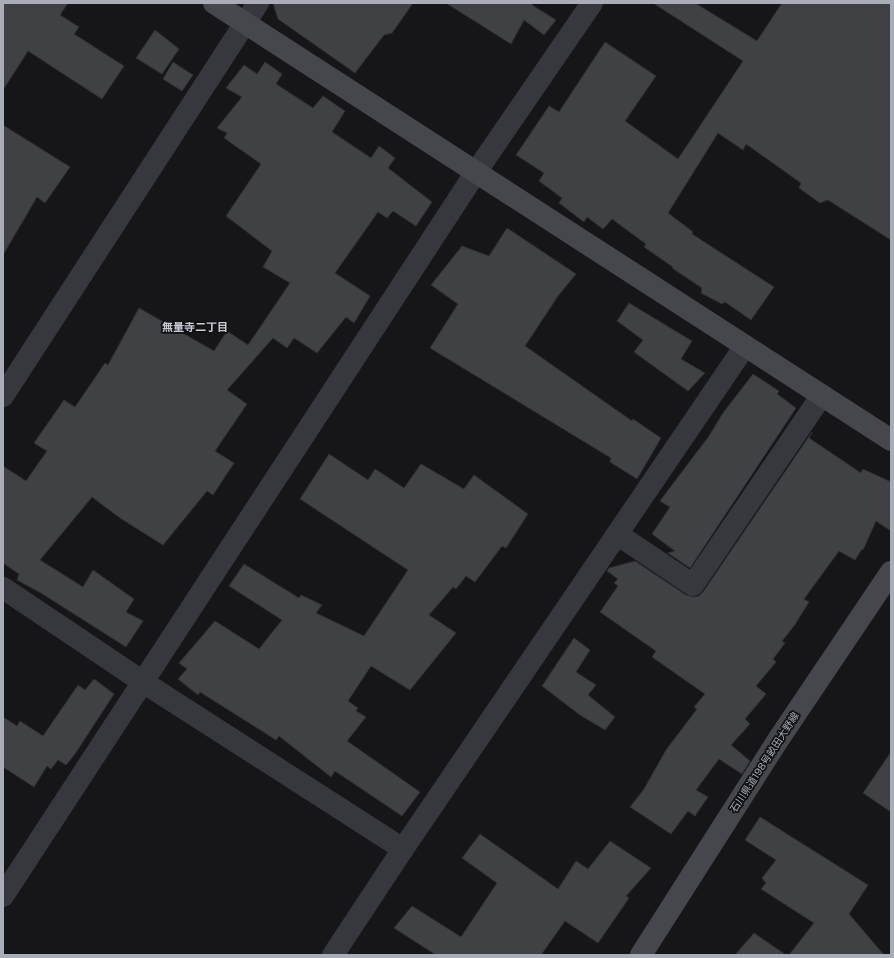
<svg xmlns="http://www.w3.org/2000/svg" width="894" height="958" viewBox="0 0 894 958" font-family="'Public Sans','Noto Sans JP',sans-serif">
  <style>
    .building { fill: #404145; stroke: #303034 }
    .lines { fill: none; stroke-linecap: round; stroke-linejoin: round }
    .street { stroke: #37383d; stroke-width: 22 }
    .secondary { stroke: #45474d; stroke-width: 22 }
    .labels { text-anchor: middle; stroke-width: 3.5; stroke-linejoin: round; paint-order: stroke }
    .street-label { font-size: 10px; fill: #a8adb8; stroke: #111113 }
    .neighbourhood-label { font-size: 11px; font-weight: bold; fill: #c9ccd4; stroke: #111113 }
  </style>
  <rect width="100%" height="100%" fill="#161618"/>
  <!-- building -->
  <g class="building">
    <polygon points="3,3 68,3 60,15 79,27 74,34 124,66 102,99 28,51 3,90"/>
    <polygon points="273,3 413,3 392,33 384,35 355,73 278,19"/>
    <polygon points="446,3 533,3 532,5 556,20 544,35 524,20 511,44"/>
    <polygon points="653,3 695,3 757,41 782,3 891,3 891,240 828,200 820,203 799,188 801,183 746,144 743,150 718,133 668,213 693,232 692,234 774,287 751,320 725,302 722,304 701,293 702,288 672,268 673,267 644,247 646,244 612,219 603,229 587,217 584,222 559,203 562,198 539,181 544,173 516,155 549,106 559,112 605,42 656,76 625,121 678,159 743,61"/>
    <polygon points="155,30 179,49 162,74 136,58"/>
    <polygon points="173,62 193,75 182,91 163,79"/>
    <polygon points="265,62 282,74 276,84 313,108 323,96 345,111 332,132 371,158 379,146 395,158 388,168 432,202 416,226 393,211 387,218 378,212 335,273 370,296 354,323 346,317 317,353 294,338 287,348 273,338 227,390 247,404 215,451 234,463 213,495 207,491 163,545 120,518 92,497 40,560 83,587 93,570 134,599 126,612 143,621 126,647 41,593 17,580 19,574 3,563 3,466 26,481 47,451 34,443 64,400 75,407 105,363 108,365 139,308 214,351 227,331 248,345 290,283 263,267 272,251 226,216 261,164 224,138 227,133 217,128 242,97 226,88 244,65 257,74"/>
    <polygon points="3,125 70,167 45,203 37,197 3,255"/>
    <polygon points="507,228 576,274 558,296 525,346 632,421 633,419 661,438 637,479 610,462 611,458 430,348 458,304 431,285 462,246 489,256"/>
    <polygon points="629,303 692,341 681,359 705,373 688,391 634,352 643,340 617,321"/>
    <polygon points="753,374 779,391 777,394 796,408 690,568 668,553 675,551 652,534 670,507 660,501 709,436 723,413"/>
    <polygon points="812,432 809,438 861,473 863,469 891,482 891,531 876,521 863,550 862,549 855,560 839,551 804,599 809,602 794,626 782,641 785,643 773,659 776,662 756,686 766,694 745,719 750,724 731,745 750,761 742,774 719,759 696,790 708,797 695,816 688,811 671,834 630,807 644,789 666,750 697,709 694,707 705,694 652,657 656,651 600,612 618,586 614,583 618,579 607,571 609,568 635,561 686,595 693,597 699,596 703,592"/>
    <polygon points="329,454 368,480 375,469 404,488 421,464 464,489 474,475 528,514 506,548 502,546 475,582 466,576 456,589 453,587 429,615 456,633 410,690 371,666 348,701 358,708 356,711 366,717 347,741 420,792 402,816 335,771 331,777 279,736 276,740 200,692 198,695 178,679 187,669 179,663 215,621 259,649 282,620 229,586 244,564 299,598 301,595 322,605 316,613 364,636 408,570 300,499"/>
    <polygon points="574,638 590,650 576,672 596,685 588,695 615,717 605,730 580,715 542,686"/>
    <polygon points="94,679 114,694 75,754 66,765 58,760 51,769 47,766 34,787 3,767 3,717 17,726 20,721 43,736 78,685 85,690"/>
    <polygon points="891,752 891,812 863,793"/>
    <polygon points="760,817 868,885 849,914 884,955 789,955 814,923 761,889 766,883 762,878 776,860 745,840"/>
    <polygon points="480,834 558,889 576,861 588,869 610,841 651,868 626,896 629,898 598,943 565,921 541,955 436,955 394,928 412,906 461,937 497,883 462,858"/>
    <polygon points="754,933 786,955 735,955"/>
  </g>
  <g class="lines">
    <!-- street -->
    <g class="street">
      <polyline points="3,396 258,3"/>
      <polyline points="617,534 693,585 822,395"/>
      <polyline points="3,588 143,682 403,849"/>
      <polyline points="3,896 476,172 592,3"/>
      <polyline points="333,955 403,849 745,346"/>
    </g>
    <!-- secondary -->
    <g class="secondary">
      <polyline points="214,3 891,440"/>
      <polyline points="641,955 778,740 891,572"/>
    </g>
  </g>
  <g class="labels">
    <!-- street labels -->
    <g class="street-label">
      <text transform="translate(764 762) rotate(-57)" y="4">石川県道198号畝田大野線</text>
    </g>
    <!-- neighbourhood labels -->
    <g class="neighbourhood-label">
      <text x="195" y="331">無量寺二丁目</text>
    </g>
  </g>
  <!-- border -->
  <rect width="894" height="958" fill="none" stroke="#a8adb8" stroke-width="8"/>
</svg>
